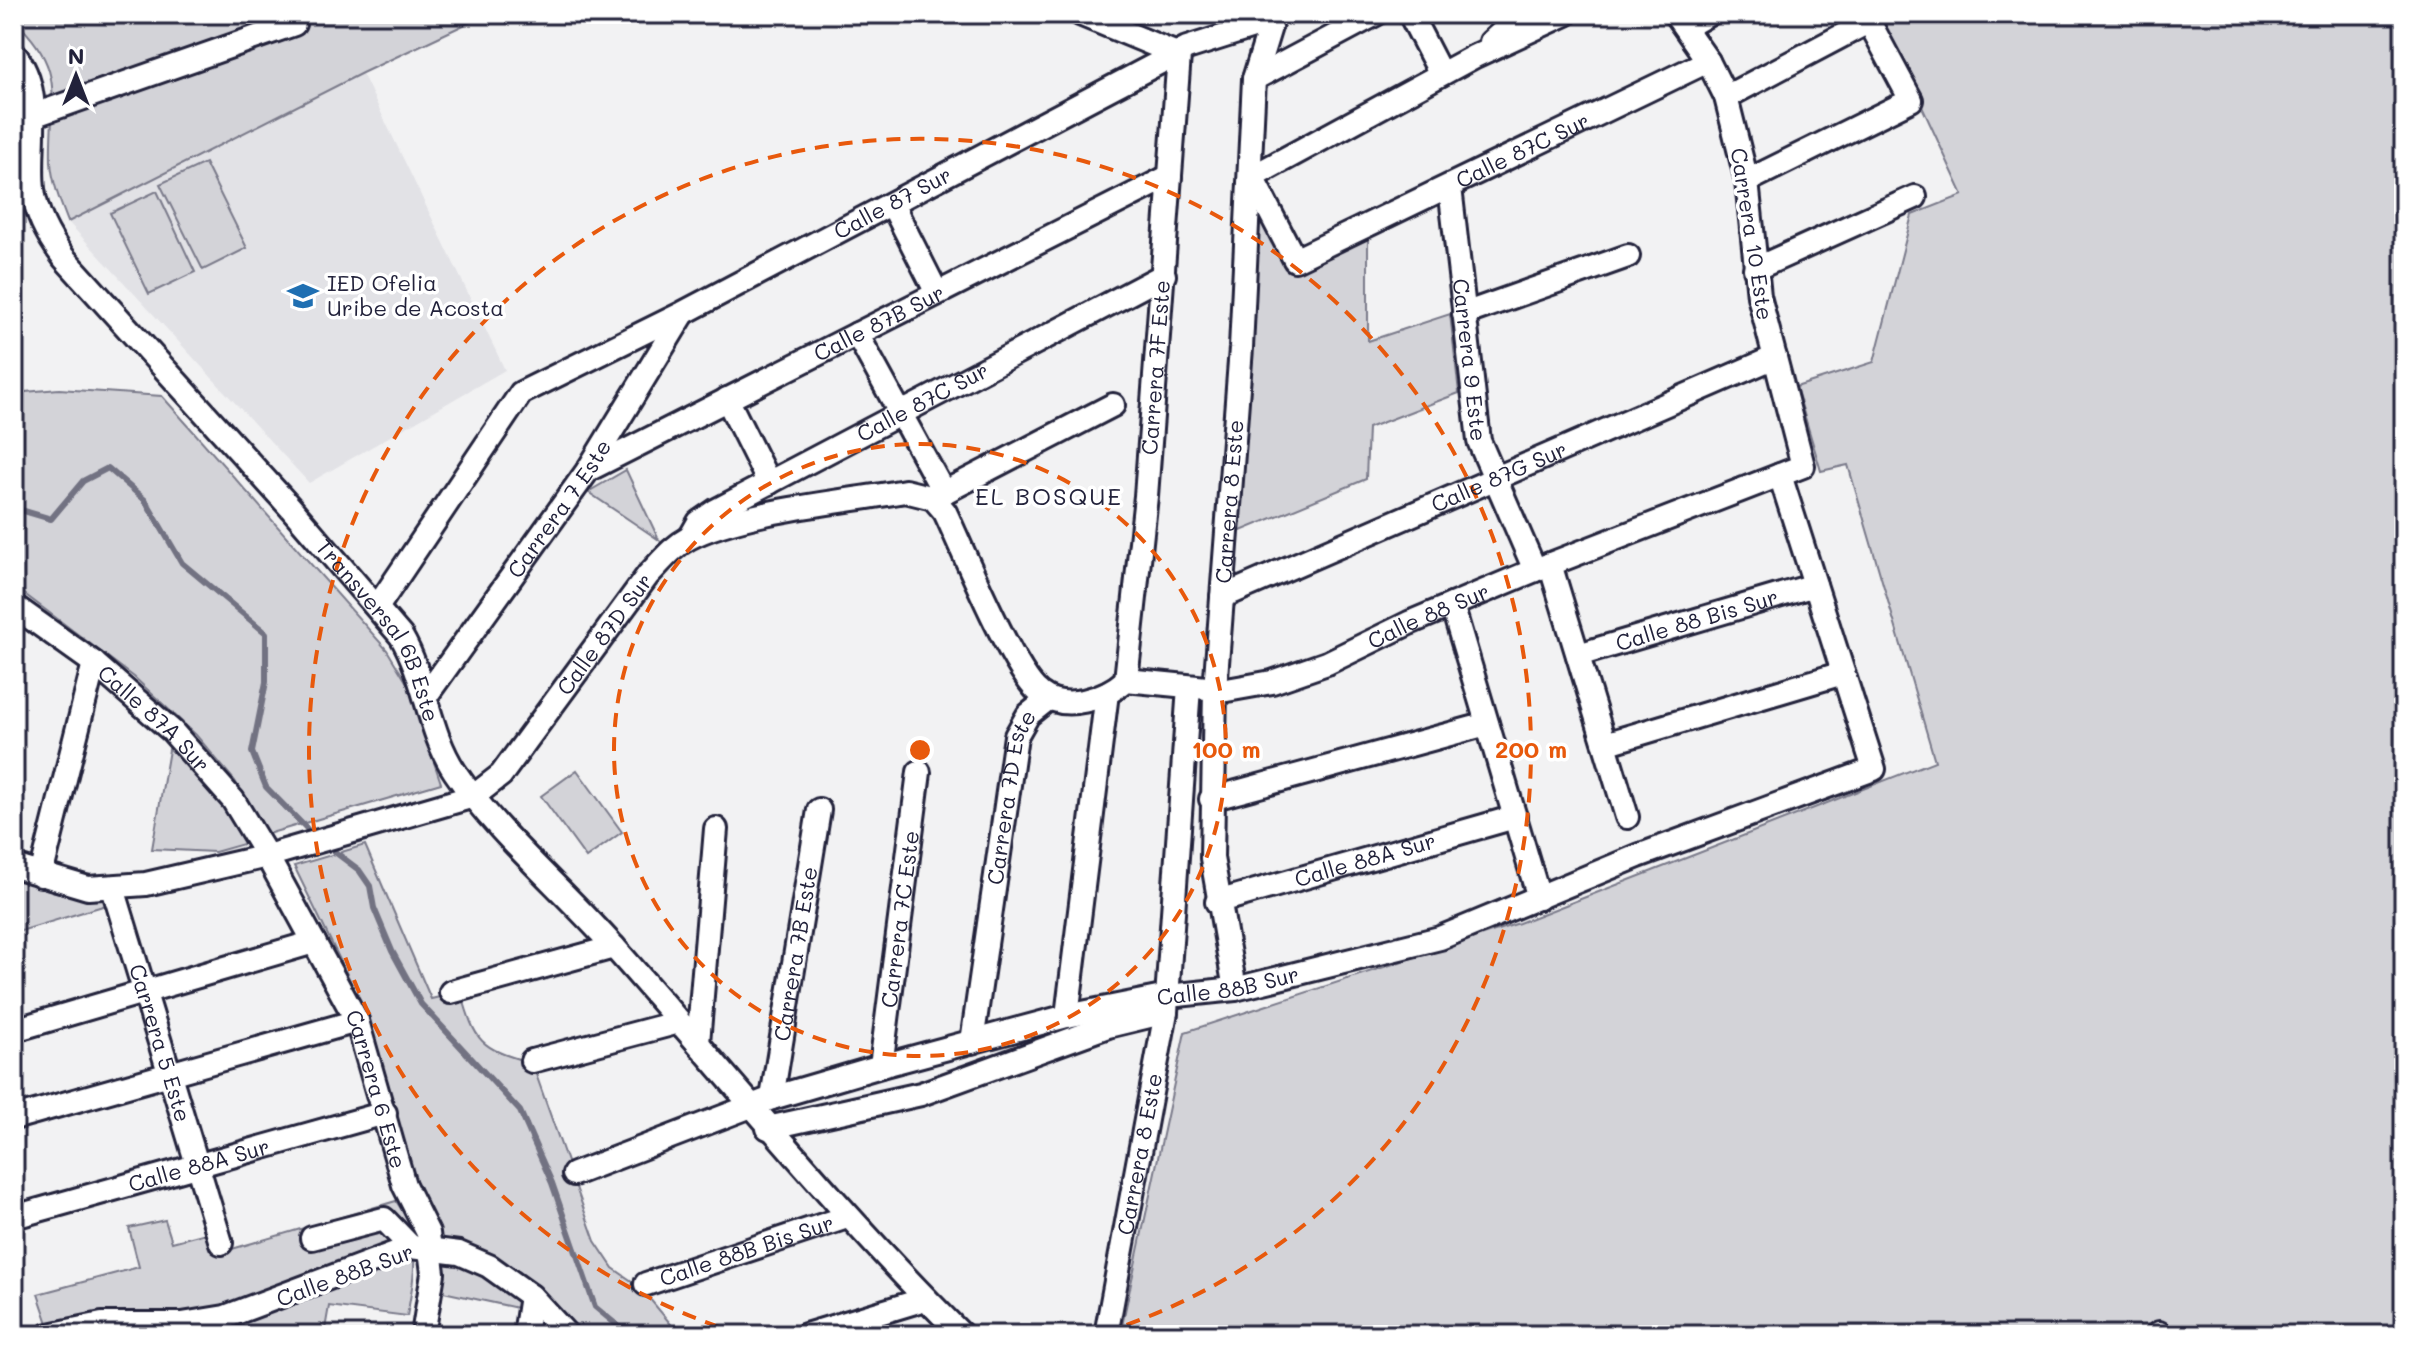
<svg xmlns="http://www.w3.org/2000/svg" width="2418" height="1349" viewBox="0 0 2418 1349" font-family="Mali,sans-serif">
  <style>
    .built { fill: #e2e2e6 }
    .green { fill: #d3d3d8; stroke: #7a7a8a; stroke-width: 2 }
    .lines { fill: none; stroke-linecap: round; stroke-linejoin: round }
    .stream { stroke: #727282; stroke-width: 6 }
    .minor-casing { stroke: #22223b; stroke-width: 28 }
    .minor { stroke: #fff; stroke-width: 22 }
    .ring { fill: none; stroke: #e8590c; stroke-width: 4; stroke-dasharray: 14 10 }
    .labels { text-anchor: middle; stroke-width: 7; stroke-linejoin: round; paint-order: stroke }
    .street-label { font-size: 22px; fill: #22223b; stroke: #fff }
    .poi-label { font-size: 22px; fill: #22223b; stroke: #fff; text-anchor: start }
    .neighbourhood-label { font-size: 24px; letter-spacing: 2px; fill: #22223b; stroke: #fff }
    .centre { fill: #e8590c; stroke: #fff; stroke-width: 4 }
    .ring-label { font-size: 24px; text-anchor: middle; font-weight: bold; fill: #e8590c; stroke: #fff; stroke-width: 7; stroke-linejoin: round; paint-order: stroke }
  </style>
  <rect width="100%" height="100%" fill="#f2f2f3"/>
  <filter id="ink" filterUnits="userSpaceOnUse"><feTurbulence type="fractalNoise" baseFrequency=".0125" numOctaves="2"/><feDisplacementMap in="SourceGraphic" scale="16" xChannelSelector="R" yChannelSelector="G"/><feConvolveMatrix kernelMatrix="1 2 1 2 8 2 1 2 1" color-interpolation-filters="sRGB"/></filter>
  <g filter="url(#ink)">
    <!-- built -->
    <polygon class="built" points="362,73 505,370 309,483 68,222"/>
    <!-- green -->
    <g class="green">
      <path d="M14 14H487L362 73 68 222C61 204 52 182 51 162 49 99 68 70 14 20Z"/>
      <polygon points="1879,14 2404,14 2404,1335 1120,1335 1185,1032 1519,923 1935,761 1848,465 1821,471 1796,387 1874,362 1912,215 1963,195"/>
      <polygon points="205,163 247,248 203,270 160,184"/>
      <polygon points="157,191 195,272 149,294 110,213"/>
      <polygon points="1259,216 1289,271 1368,237 1368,341 1450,314 1459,393 1368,428 1366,479 1236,533"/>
      <polygon points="59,389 162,396 387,650 407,683 441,783 264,835 235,781 196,735 134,677 14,586 14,393"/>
      <polygon points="626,470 659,540 588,492"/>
      <polygon points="170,744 211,779 247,843 215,852 152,849"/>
      <polygon points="577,770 622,832 586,858 541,796"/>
      <path d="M365 845 431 999 461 992C476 1043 479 1048 532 1063L595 1241 613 1268 639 1286 680 1335H519L522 1309 443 1292 441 1237 412 1172 365 1011 294 866Z"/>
      <polygon points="14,878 55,892 116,902 14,933"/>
      <path d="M396 1201C422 1238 415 1273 407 1316L329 1306 324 1335H52L38 1294 139 1267 129 1228 165 1220 172 1242 225 1228 232 1249Z"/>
    </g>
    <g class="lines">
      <!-- stream -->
      <g class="stream">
        <polyline points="14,508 51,519 83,481 108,468 145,500 182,563 266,633 266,682 252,752 266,787 315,837"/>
        <polyline points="327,846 359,870 370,886 374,908 392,951 421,1004 520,1111 552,1183 595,1307 629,1335"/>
      </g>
      <defs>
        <g id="minor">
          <polyline points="1080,14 1179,55"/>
          <polyline points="1410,14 1441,74"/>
          <polyline points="1686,27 1709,14"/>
          <polyline points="1491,42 1522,14"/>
          <path id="s1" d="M14 54C45 90 28 146 33 189 36 215 49 238 64 258L290 507 401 636C426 678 428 732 455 772 496 833 564 890 614 947 729 1077 838 1212 962 1335"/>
          <polyline points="1254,79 1376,14"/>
          <polyline points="1726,97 1868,22"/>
          <polyline points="32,116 294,24"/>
          <path id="s2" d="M1252 177 1295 260 1708 61"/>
          <polyline points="1250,178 1475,56 1566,14"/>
          <polyline points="1747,181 1911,100 1865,14"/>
          <path id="s3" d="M1450 187 1479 441 1535 570"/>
          <polyline points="892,204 937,293"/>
          <polyline points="1755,269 1915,197"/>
          <polyline points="1464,314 1628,256"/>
          <polyline points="857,334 944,493"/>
          <polyline points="727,399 769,483"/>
          <path id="s4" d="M588 470 1170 176"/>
          <polyline points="933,498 1113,405"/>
          <path id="s5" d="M691 536 699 522 715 511 1164 275"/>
          <polyline points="1550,564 1627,817"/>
          <path id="s6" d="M1222 597 1775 357"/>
          <polyline points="1452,605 1539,898"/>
          <path id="s7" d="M14 606 94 663 172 731 233 800 267 856 357 1021 404 1185 428 1233 433 1273 423 1335"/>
          <path id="s8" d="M378 606 521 393 683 313 1187 48 1269 22"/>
          <path id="s9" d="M1578 655 1815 585"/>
          <path id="s10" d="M1126 680 1146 496 1179 55"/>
          <path id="s11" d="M426 696 588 470 683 314"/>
          <polyline points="1605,744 1843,673"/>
          <polyline points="1211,799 1487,724"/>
          <path id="s12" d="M14 866 88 888 146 884 267 856 474 796 501 775 648 575C661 562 672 547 689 538 740 511 845 502 905 491L933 498 945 512C962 548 1014 674 1040 693 1064 712 1105 699 1126 680L1227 690 1272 682 1327 663 1409 623 1535 570 1803 466 1759 296 1747 181 1726 97 1708 61 1675 14"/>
          <polyline points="41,875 94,663"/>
          <path id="s13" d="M113 888 221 1243"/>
          <path id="s14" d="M1217 902 1515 817"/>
          <path id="s15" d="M1235 989 1212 858 1215 690 1241 348 1254 79 1274 14"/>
          <polyline points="451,992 614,947"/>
          <polyline points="1067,1016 1107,693"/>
          <polyline points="14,1030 314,942"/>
          <path id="s16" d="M972 1042 1016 736 1028 715 1048 699"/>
          <polyline points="698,1043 716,829"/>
          <polyline points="532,1061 679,1022"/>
          <path id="s17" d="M881 1066 919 772"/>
          <path id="s18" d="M772 1098 819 810"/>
          <polyline points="14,1118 357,1021"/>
          <polyline points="768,1128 921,1094 1108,1026 1166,1012"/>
          <path id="s19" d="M574 1174 772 1098 881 1066 1067 1016 1168 996 1235 989 1440 938 1638 856 1874 769 1780 475"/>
          <path id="s20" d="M14 1217 385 1113"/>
          <polyline points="312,1238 384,1219 411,1247"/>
          <path id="s21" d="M646 1284 847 1217"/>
          <polyline points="2159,1333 2160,1335"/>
          <polyline points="49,1335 102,1324 182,1324 225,1317 411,1247 459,1253 489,1266 531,1296 567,1335"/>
          <polyline points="525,1335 531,1296"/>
          <polyline points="806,1335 925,1299"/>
          <path id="s22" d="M1106 1335 1166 1012 1189 687"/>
        </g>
      </defs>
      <!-- minor casing -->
      <use href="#minor" class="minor-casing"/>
      <!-- minor -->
      <use href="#minor" class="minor"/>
    </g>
  </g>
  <!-- distance rings -->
  <g class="ring">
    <circle cx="920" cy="750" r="306"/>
    <path d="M741 1334A611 611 0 1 1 1099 1334"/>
  </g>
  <!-- icons -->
  <defs>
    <symbol id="school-bare" viewBox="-9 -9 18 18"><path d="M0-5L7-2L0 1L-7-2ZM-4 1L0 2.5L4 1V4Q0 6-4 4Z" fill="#1f6fb2" stroke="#fff" stroke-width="2.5" paint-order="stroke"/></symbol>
  </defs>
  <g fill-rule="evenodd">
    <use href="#school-bare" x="281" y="274" width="44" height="44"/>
  </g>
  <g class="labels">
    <!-- street labels -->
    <g class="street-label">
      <text dy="8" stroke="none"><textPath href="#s2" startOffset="346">Calle 87C Sur</textPath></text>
      <text dy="8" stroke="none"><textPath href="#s8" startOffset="674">Calle 87 Sur</textPath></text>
      <text transform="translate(1752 234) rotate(81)" y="8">Carrera 10 Este</text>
      <text dy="8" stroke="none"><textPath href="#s4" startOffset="326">Calle 87B Sur</textPath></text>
      <text dy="8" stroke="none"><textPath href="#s3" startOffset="174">Carrera 9 Este</textPath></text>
      <text dy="8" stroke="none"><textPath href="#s10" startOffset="314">Carrera 7F Este</textPath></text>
      <text dy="8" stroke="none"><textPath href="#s5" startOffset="270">Calle 87C Sur</textPath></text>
      <text dy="8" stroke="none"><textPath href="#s6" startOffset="302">Calle 87G Sur</textPath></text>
      <text dy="8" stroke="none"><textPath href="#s15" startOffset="490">Carrera 8 Este</textPath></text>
      <text dy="8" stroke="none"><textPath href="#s11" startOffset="230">Carrera 7 Este</textPath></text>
      <text dy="8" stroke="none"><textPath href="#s12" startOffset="1698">Calle 88 Sur</textPath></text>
      <text dy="8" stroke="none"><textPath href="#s9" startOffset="124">Calle 88 Bis Sur</textPath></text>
      <text dy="8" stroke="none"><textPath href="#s1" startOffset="706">Transversal 6B Este</textPath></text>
      <text dy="8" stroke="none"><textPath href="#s12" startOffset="684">Calle 87D Sur</textPath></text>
      <text dy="8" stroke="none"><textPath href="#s7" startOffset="180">Calle 87A Sur</textPath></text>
      <text dy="8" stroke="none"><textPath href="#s16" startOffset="248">Carrera 7D Este</textPath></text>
      <text dy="8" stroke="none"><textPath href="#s14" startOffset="154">Calle 88A Sur</textPath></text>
      <text dy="8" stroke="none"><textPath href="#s17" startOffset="148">Carrera 7C Este</textPath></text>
      <text dy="8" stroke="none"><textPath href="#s18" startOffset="146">Carrera 7B Este</textPath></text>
      <text dy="8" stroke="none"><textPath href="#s19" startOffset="682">Calle 88B Sur</textPath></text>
      <text dy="8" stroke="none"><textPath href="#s13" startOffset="162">Carrera 5 Este</textPath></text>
      <text dy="8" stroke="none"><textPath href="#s7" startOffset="618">Carrera 6 Este</textPath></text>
      <text dy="8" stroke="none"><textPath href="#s22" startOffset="184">Carrera 8 Este</textPath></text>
      <text dy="8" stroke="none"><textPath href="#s20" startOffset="192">Calle 88A Sur</textPath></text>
      <text dy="8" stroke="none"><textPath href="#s21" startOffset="106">Calle 88B Bis Sur</textPath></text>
      <text transform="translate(345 1275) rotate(-20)" y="8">Calle 88B Sur</text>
    </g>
    <!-- poi labels -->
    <g class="poi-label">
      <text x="327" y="291">IED Ofelia<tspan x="327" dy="25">Uribe de Acosta</tspan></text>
    </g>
    <!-- neighbourhood labels -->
    <g class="neighbourhood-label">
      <text x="1049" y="505">EL BOSQUE</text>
    </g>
  </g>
  <circle cx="920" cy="750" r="12" class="centre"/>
  <g class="ring-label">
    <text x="1226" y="758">100 m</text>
    <text x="1531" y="758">200 m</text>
  </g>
  <!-- margin -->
  <rect width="2418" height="1349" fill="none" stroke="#fff" stroke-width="48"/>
  <rect x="24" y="24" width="2370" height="1301" fill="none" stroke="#22223b" stroke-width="3" filter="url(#ink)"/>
  <!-- north arrow -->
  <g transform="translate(76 76)" stroke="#ffffff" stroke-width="6" paint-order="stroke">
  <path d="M0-6L14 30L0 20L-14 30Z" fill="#22223b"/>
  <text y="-12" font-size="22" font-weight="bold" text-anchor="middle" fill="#22223b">N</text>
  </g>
</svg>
